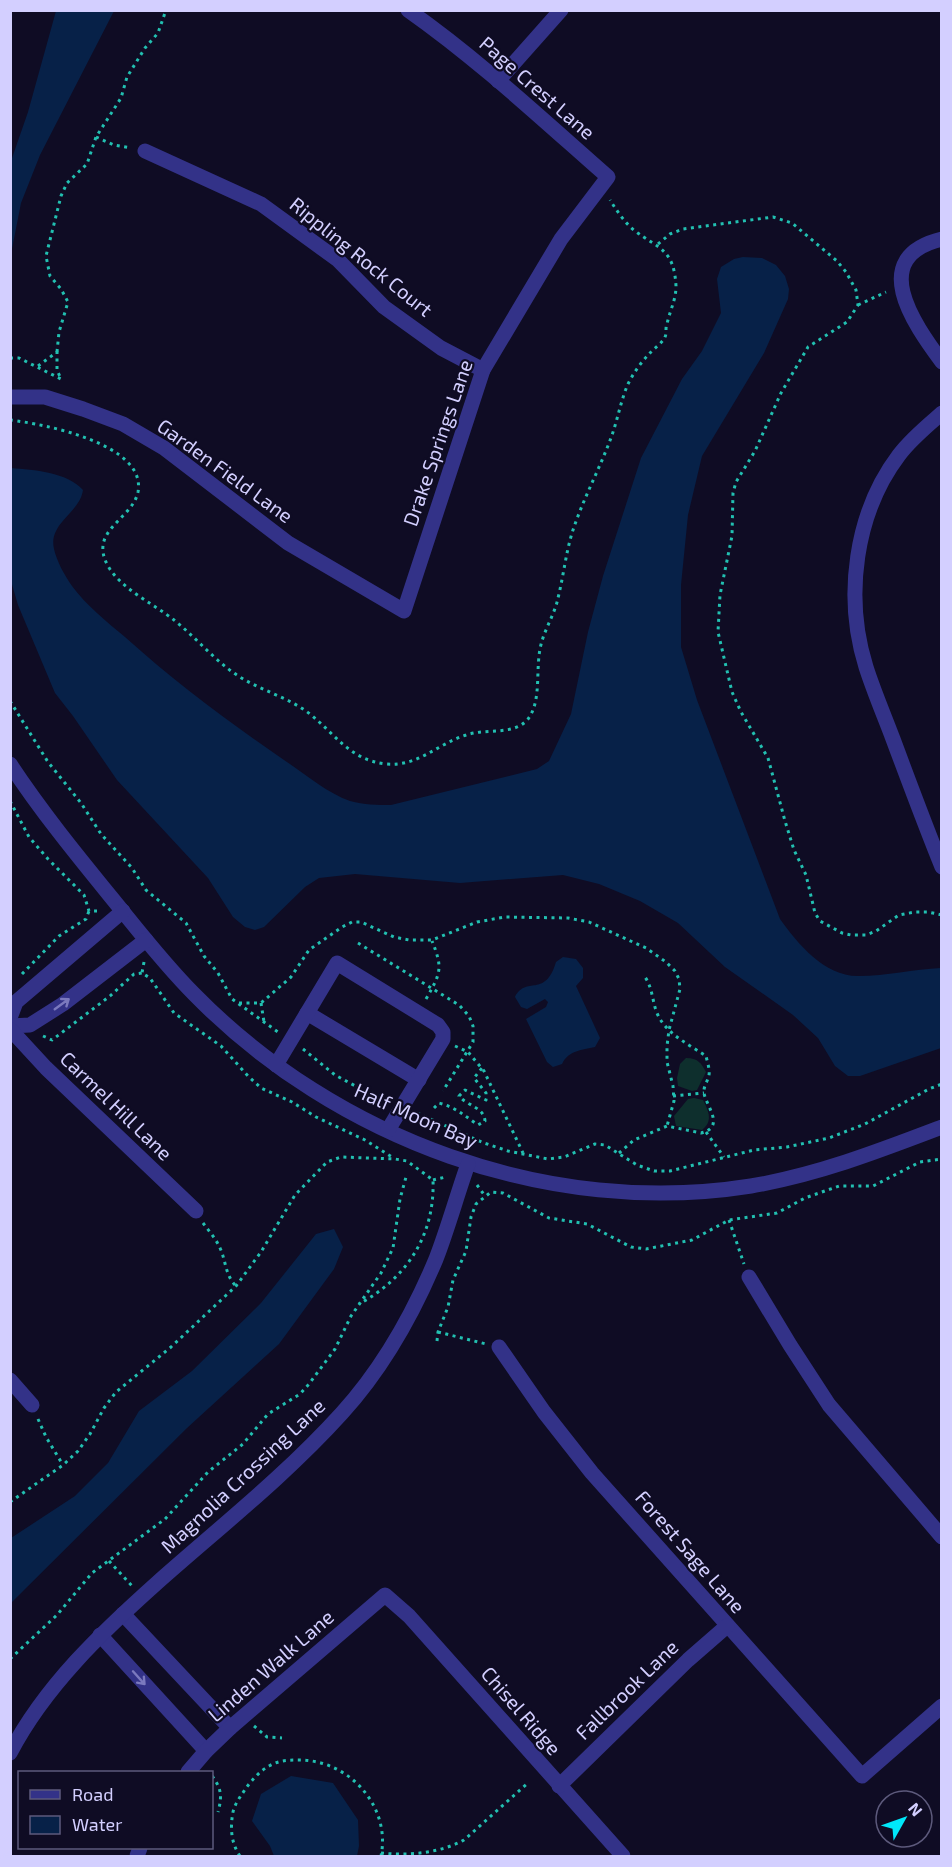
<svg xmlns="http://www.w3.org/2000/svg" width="952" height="1867" viewBox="0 0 952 1867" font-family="'Exo 2',sans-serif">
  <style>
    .green { fill: #0e2f2d }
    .water { fill: #072148 }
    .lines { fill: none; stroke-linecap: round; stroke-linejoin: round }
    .path { stroke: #22c0b1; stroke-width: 3; stroke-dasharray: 3 4.5; stroke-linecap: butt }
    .minor { stroke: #333288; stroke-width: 15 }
    .oneway { stroke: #7b79be }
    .labels { text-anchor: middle; stroke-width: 4.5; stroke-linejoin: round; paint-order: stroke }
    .street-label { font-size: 20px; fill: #d3cfff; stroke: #0f0c24 }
  </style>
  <rect width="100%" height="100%" fill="#0f0c24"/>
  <!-- green -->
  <g class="green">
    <path d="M686 1058C698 1058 701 1063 706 1072L697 1090 692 1091 678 1086 677 1078 680 1064Z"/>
    <path d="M694 1098 703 1100C709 1112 713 1121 702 1130L676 1126 674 1116 688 1099Z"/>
  </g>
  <!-- water -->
  <g class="water">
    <polygon points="56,11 114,11 40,155 21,203 11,254 11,161 28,112"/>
    <path d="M743 257 762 258 776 265 785 276 789 289 788 299 764 353 702 456 688 515 681 585V647L697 700 780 919C798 944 825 977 859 976 886 976 914 969 941 968V1048L860 1076H848L835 1066 818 1038 793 1015 725 967 678 923 640 901 599 884 563 875 460 883 355 874 319 878 305 887 264 927 255 930 245 927 233 917 208 878 117 780 73 716 55 693 18 605 11 581V468C34 470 67 472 83 490 80 513 48 523 54 549 57 562 65 576 72 586 86 605 107 622 125 637 175 682 229 722 284 760 305 774 327 793 350 801 364 805 377 805 391 805L537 769 549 761 571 714 588 632 603 576 641 458 682 379 702 351 721 313 717 279 721 267 734 259Z"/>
    <path d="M563 957 576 959 583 968V978L576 986 600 1038 595 1047C582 1050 569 1050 562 1064L553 1067 547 1062 526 1019 546 1007 548 1002 545 999 527 1009 521 1007 515 997C526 975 545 999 556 962Z"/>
    <polygon points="334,1229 343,1247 334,1269 279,1344 187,1428 11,1603 11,1538 75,1496 108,1463 139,1411 192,1371 261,1303 316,1234"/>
    <polygon points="291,1776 333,1783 358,1820 359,1846 357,1856 274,1856 270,1846 252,1821 261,1794"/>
  </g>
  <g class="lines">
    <!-- path -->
    <g class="path">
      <polyline points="96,137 114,145 131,148"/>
      <polyline points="658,244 670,234 683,229 773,217 792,223 837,261 846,272 856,290 858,305 847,322 808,347 781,393 755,451 736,482 733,493 732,536 720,595 718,632 732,692 741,712 768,758 785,821 794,850 806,875 815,913 820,921 842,933 851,935 866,935 876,931 899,915 915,912 928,912 942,915"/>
      <polyline points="858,305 886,292"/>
      <polyline points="57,352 59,332 68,302 61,289 50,276 46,256 61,196 67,183 87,164 96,137 121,98 127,77 145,48 158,33 166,10"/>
      <polyline points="10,358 19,358 61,379"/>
      <polyline points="38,366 57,352 57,370 61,379"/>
      <path d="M10 420C44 424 147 444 138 492 132 520 88 530 108 566 121 589 154 604 174 620 199 640 218 665 245 680 266 692 291 699 310 714 336 735 350 760 386 764 418 767 437 744 466 735 486 728 514 736 528 719 543 699 534 666 542 641 546 627 555 613 558 598 564 574 566 550 574 527 585 495 601 466 612 435 618 418 621 400 628 384 634 372 642 361 651 352 655 348 663 342 665 337 667 333 665 328 667 324 670 310 676 300 676 286 674 249 659 249 635 231 625 223 617 211 610 200"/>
      <polyline points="10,701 48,762 81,803 101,834 132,868 146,890 186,923 204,956 218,973 232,999 278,1032"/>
      <polyline points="10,801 29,837 48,859 84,895 89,911 97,911"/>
      <polyline points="358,943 459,1005 469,1016 473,1026 473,1042 443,1091"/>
      <polyline points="144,962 142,973 150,978 174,1013 221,1046 248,1076 261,1088 292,1102 316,1117 365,1140 392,1157"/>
      <polyline points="22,974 59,936 86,919 89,911"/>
      <path d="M426 999C441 973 443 968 432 941"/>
      <polyline points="239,1003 261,1003 291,977 309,950 342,927 352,922 361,922 394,937 409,940 432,940 477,922 505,917 568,918 589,922 646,948 666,962 675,971 679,979 680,989 669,1030 667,1046 667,1062 673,1086 674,1101 667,1126"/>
      <polyline points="261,1003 264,1022"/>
      <polyline points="43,1036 52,1040 110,996 134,974 142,973"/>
      <polyline points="455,1046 468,1052 484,1071 523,1153"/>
      <polyline points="303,1049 335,1075 359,1088 389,1100"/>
      <polyline points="673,1096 704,1093"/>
      <path d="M434 1108 439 1103C455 1107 465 1116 478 1125L485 1121C484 1107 467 1106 459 1096L465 1090 486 1100V1093L474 1078 482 1068"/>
      <polyline points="417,1113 484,1143 508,1151 548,1159 564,1157 595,1144 605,1145 637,1165 654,1171 670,1171 754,1150 787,1147 829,1138 865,1124 929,1089 942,1084"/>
      <polyline points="706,1132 724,1157"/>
      <path d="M619 1153 634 1140 667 1126 701 1133C726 1127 706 1106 704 1093 703 1087 708 1081 709 1075 710 1069 707 1061 706 1056 688 1044 665 1033 657 1013 652 1001 653 989 645 977"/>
      <polyline points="433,1180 446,1177"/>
      <polyline points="477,1185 485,1196"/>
      <polyline points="729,1220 744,1264"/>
      <path d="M203 1223C209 1231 216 1239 220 1248 226 1261 225 1274 235 1285"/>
      <polyline points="438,1332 486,1344"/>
      <polyline points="437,1341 438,1332 448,1307 453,1280 466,1251 471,1217 476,1204 491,1192 503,1193 549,1218 587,1224 631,1247 646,1249 692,1240 729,1220 777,1213 805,1198 839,1186 873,1186 920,1162 942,1159"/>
      <polyline points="38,1419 46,1437 63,1465"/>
      <path d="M10 1502 63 1465 78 1451 90 1434 104 1408 116 1392 171 1347 236 1286 261 1252 295 1195 327 1162 341 1157 395 1159 407 1161 433 1180C435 1235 407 1278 359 1304"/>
      <polyline points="109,1561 132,1586"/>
      <polyline points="10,1659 57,1615 92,1573 165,1519 208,1472 243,1444 268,1414 300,1394 309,1384 335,1349 351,1316 381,1273 393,1248 400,1199 406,1177"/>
      <polyline points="254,1726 267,1737 282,1738"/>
      <path d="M212 1776C222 1789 222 1797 218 1812"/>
      <path d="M381 1853C409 1856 440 1853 464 1840L529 1782"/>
      <path d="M240 1856C231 1843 230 1828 233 1812 235 1803 241 1796 246 1788 252 1780 261 1770 269 1766 279 1760 290 1760 301 1760 350 1761 391 1807 381 1856"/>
    </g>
    <!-- minor -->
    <g class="minor">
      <polyline points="498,81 561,10"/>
      <polyline points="145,151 261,204 338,260 384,307 441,348 483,370"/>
      <path d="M942 239C867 257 913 323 942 362"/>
      <path d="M10 397H45L83 409 123 424 164 448 288 543 404 611 483 370 561 239 608 177C543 120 479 60 408 10"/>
      <path d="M942 413C927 426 911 439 899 455 855 513 844 597 866 667 874 692 884 715 893 739 909 782 925 825 942 867"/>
      <path d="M10 764C41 811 76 854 111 897 138 930 164 964 194 994 336 1139 549 1218 751 1186 817 1175 879 1151 942 1127"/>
      <polyline points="307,1013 419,1080"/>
      <polyline points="10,1018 16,1002 123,911"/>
      <polyline points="10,1026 30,1025 63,1004 146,940"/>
      <polyline points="10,1029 46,1068 196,1211"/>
      <polyline points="276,1065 337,963 438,1025 443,1032 443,1039 388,1130"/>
      <polyline points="749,1277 790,1345 829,1405 942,1537"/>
      <polyline points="499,1347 544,1412 592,1473 862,1776 942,1706"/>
      <polyline points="10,1380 32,1405"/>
      <polyline points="123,1614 230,1728"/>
      <polyline points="100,1635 206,1751"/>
      <path d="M10 1753C45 1686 102 1632 158 1582 220 1527 286 1475 342 1413 382 1369 413 1314 436 1259 448 1228 457 1195 468 1164"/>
      <polyline points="188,1772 206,1751 230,1728 385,1595 409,1616 623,1856"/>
      <polyline points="559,1786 688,1660 727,1626"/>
      <polyline points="137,1856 140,1848"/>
    </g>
  </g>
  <!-- one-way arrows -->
  <defs><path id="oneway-shaft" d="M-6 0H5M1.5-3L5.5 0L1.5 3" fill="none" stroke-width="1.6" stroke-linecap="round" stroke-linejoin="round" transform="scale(1.5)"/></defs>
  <g class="oneway">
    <use href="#oneway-shaft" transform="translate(62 1004) rotate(-36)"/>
    <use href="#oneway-shaft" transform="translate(139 1678) rotate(48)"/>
  </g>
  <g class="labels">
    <!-- street labels -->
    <g class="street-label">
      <text transform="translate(537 88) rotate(41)" y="7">Page Crest Lane</text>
      <text transform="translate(361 257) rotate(39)" y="7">Rippling Rock Court</text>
      <text transform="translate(438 443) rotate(-71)" y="7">Drake Springs Lane</text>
      <text transform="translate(225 471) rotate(36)" y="7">Garden Field Lane</text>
      <text transform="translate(116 1106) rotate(44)" y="7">Carmel Hill Lane</text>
      <text transform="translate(416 1116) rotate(24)" y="7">Half Moon Bay</text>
      <text transform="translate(243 1476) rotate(-43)" y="7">Magnolia Crossing Lane</text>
      <text transform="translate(690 1552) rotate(49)" y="7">Forest Sage Lane</text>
      <text transform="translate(271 1666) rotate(-41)" y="7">Linden Walk Lane</text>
      <text transform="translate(627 1690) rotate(-44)" y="7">Fallbrook Lane</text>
      <text transform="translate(521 1711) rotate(49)" y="7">Chisel Ridge</text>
    </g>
  </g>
  <!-- border -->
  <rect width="952" height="1867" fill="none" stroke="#d3cfff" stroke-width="24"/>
  <!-- legend -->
  <rect x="18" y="1771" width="195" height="78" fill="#0f0c24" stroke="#5d5a7c" stroke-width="1.5"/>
  <rect x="30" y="1790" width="30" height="9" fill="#333288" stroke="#5d5a7c" stroke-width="1.5"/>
  <text x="72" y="1801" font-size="18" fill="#d3cfff">Road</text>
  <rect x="30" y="1816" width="30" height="18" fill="#072148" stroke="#5d5a7c" stroke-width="1.5"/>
  <text x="72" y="1831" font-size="18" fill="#d3cfff">Water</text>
  <!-- north arrow -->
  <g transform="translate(904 1819) rotate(50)"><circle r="28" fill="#0f0c24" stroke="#5d5a7c" stroke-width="1.5"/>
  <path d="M0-4.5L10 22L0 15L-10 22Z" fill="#00e8fa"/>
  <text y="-9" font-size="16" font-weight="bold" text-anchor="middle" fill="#d3cfff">N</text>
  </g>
</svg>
